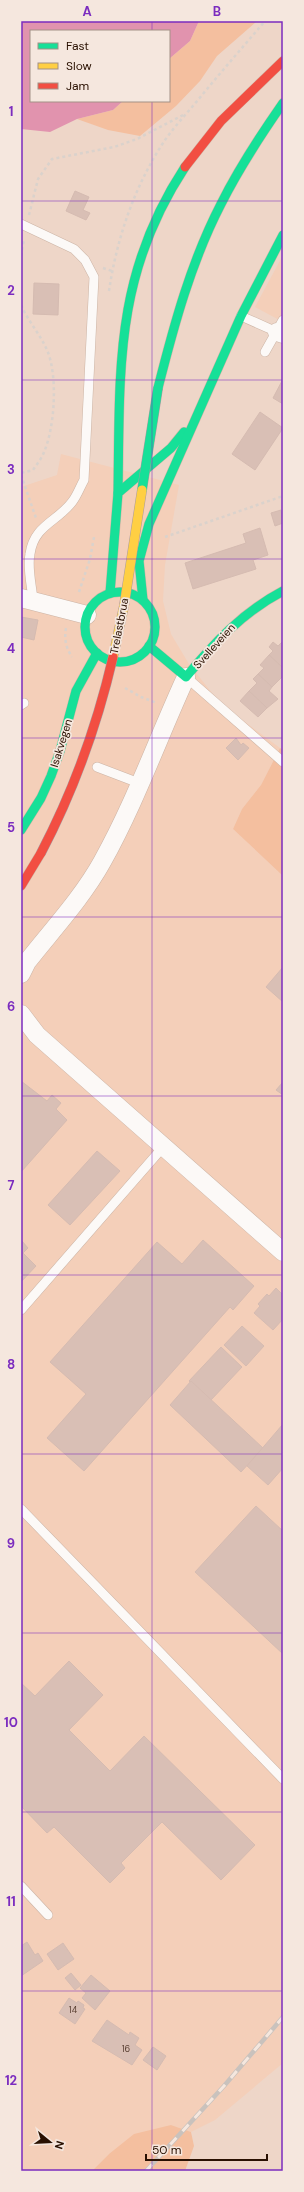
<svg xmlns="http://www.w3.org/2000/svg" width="304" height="2192" viewBox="0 0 304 2192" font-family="'DM Sans',sans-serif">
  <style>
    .built { fill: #f4cfb9 }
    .green { fill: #f4bf9f }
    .water { fill: #e193ae }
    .building { fill: #d9bfb5; stroke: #d5bbb1 }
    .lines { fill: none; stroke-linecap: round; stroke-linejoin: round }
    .lane-casing { stroke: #ccb4a5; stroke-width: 10 }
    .street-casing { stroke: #ccb4a5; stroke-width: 19 }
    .fast-casing { stroke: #ccb4a5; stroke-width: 10 }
    .jam-casing { stroke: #ccb4a5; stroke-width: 10 }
    .path { stroke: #dad2cc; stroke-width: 2.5; stroke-dasharray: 3 3; stroke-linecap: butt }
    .lane { stroke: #fcf9f7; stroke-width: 9 }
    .street { stroke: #fcf9f7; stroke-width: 18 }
    .fast { stroke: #16e098; stroke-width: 9 }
    .jam { stroke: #f24e42; stroke-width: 9 }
    .rail-casing { stroke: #c9c2bd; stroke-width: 4.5 }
    .rail { stroke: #f5e7de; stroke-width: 3; stroke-dasharray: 9; stroke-linecap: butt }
    .fast-bridge-casing { stroke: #aa9b9f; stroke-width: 10; stroke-linecap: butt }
    .slow-bridge-casing { stroke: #aa9b9f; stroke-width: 10; stroke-linecap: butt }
    .jam-bridge-casing { stroke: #aa9b9f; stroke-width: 10; stroke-linecap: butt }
    .fast-bridge { stroke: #16e098; stroke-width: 9 }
    .slow-bridge { stroke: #ffcf43; stroke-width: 9 }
    .jam-bridge { stroke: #f24e42; stroke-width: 9 }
    .grid { fill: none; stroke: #7b2cbf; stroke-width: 1; stroke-opacity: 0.55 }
    .labels { text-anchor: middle; stroke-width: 3.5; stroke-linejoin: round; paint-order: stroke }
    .number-label { font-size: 9px; fill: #583e31 }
    .street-label { font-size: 11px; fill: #291001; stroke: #f5e7de }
    .neatline { fill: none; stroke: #7b2cbf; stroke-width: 1.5 }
    .grid-label { font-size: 13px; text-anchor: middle; font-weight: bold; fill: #7b2cbf }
  </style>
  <rect width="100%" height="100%" fill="#eed6c8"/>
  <!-- built -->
  <g class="built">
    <polygon points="283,255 283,322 255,307"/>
    <polygon points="61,454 179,485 165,565 163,601 171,634 189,664 212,693 233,713 280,748 261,785 242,809 233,829 283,876 283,2063 215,2120 191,2132 171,2125 109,2154 92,2171 21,2171 21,487 57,475"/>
  </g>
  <!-- green -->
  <g class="green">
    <polygon points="199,21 257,21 217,56 200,81 176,106 140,136 108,130 77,119 113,110 123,101 169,101 169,59 190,41"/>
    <polygon points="280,748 283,750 283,876 233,829 242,809 261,785"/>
    <polygon points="171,2125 191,2132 194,2146 185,2171 92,2171 109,2154 134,2134"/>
  </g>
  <!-- water -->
  <polygon class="water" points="21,21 199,21 190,41 169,59 169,31 31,31 31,101 123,101 113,110 77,119 50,132 21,129"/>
  <!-- building -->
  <g class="building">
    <polygon points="75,191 89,197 83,210 90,213 86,220 66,211"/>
    <polygon points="34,283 59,284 58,315 33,314"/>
    <polygon points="283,379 283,404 273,398"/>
    <polygon points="260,412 283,428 255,470 232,454"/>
    <polygon points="281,510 283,523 275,526 271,513"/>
    <polygon points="260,528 268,555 253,560 256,569 193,589 185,563 246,543 243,534"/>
    <polygon points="21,617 38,620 34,640 21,637"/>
    <polygon points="283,641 283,668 269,655 273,651 269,647 273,642 278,646"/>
    <polygon points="269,655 283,668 283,676 272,687 258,674 264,668 260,665"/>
    <polygon points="258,674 272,687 269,691 278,699 267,708 249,691 257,683 253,679"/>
    <polygon points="249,691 267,708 258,717 240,701"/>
    <polygon points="236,738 241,745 243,743 249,748 238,760 226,748"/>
    <polygon points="283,967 283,1002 266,987"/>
    <polygon points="21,1081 47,1101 52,1095 61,1103 56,1109 67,1120 21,1172"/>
    <polygon points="283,1082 283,1095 276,1090"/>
    <polygon points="97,1151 120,1171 70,1225 48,1205"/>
    <polygon points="203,1240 254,1286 233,1310 230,1307 84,1471 47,1438 86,1394 50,1362 157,1242 182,1264"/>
    <polygon points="22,1241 28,1248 23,1253 36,1266 21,1282"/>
    <polygon points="276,1288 283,1295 283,1319 273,1330 254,1313 260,1306 258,1304 267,1294 269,1296"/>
    <polygon points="242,1326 264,1346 246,1366 224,1345"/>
    <polygon points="221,1347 242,1367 211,1400 189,1381"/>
    <polygon points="191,1381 263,1448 241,1472 170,1405"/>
    <polygon points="283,1424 283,1468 268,1485 247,1466"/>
    <polygon points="256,1506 283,1531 283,1654 195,1572"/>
    <polygon points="69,1661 103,1695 69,1730 110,1771 144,1736 255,1845 221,1880 162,1822 121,1863 125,1868 110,1883 54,1827 47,1833 21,1806 21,1683 35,1696"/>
    <polygon points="27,1942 35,1955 38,1953 43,1961 21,1976 21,1946"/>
    <polygon points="63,1943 74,1959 58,1970 47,1954"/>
    <polygon points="71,1973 81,1985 75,1990 65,1978"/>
    <polygon points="91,1975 110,1991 95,2010 82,1998 86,1993 80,1988"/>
    <polygon points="69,1998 77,2003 78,2001 84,2005 83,2008 85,2009 75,2024 59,2013"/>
    <polygon points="107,2020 129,2035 130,2032 139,2038 135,2045 142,2050 132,2065 92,2041"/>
    <polygon points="153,2047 166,2056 157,2070 143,2060"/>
  </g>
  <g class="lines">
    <defs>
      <g id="lane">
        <path d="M21 224 74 249 85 260 94 277 84 480C80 487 77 496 72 502 57 522 34 525 30 554 27 568 32 586 33 601"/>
        <polyline points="241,316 277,332"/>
        <polyline points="265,352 283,320"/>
        <polyline points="186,677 283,762"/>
        <polyline points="21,705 24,703"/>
        <polyline points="97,767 139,783"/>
        <polyline points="21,1310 164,1146"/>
        <polyline points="21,1509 283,1779"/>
        <polyline points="21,1886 48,1915"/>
      </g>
      <g id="street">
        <polyline points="277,332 283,334"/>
        <polyline points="21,598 87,615"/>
        <path d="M21 974 27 962C52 930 82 898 102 862 135 803 158 738 186 677"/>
        <polyline points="21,1014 37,1035 283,1252"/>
      </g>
      <g id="fast">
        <path d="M158 388C174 325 191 262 221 204 239 168 260 136 283 103"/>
        <path d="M118 493C120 369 114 275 185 167"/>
        <circle cx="120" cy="627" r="35"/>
        <polyline points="110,593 118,493 171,448 184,432"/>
        <polyline points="143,600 139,561 149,524 241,316 283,235"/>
        <path d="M149 646 186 677C214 643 243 612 283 591"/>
        <polyline points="21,830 41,798 51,776 60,751 76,691 97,653"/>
      </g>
      <g id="jam">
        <polyline points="185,167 221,121 283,61"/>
        <polyline points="21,886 41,853"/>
      </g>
    </defs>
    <!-- lane casing -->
    <use href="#lane" class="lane-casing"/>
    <!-- street casing -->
    <use href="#street" class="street-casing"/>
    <!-- fast casing -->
    <use href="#fast" class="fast-casing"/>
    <!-- jam casing -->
    <use href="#jam" class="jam-casing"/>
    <!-- path -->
    <g class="path">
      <polyline points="29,215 38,179 52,159 114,147 137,139 185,114"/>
      <polyline points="21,256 24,239"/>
      <polyline points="103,268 112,271"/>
      <path d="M109 291C117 237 135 185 165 140 175 126 187 113 198 100 220 73 243 47 265 21"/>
      <path d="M21 305C28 321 40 334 47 350 58 375 55 427 44 452 42 458 37 464 33 470L21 473"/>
      <polyline points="21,475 36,518"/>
      <polyline points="165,537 283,496"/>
      <polyline points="79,592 90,559 94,537"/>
      <path d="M66 628C64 639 66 648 72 657"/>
      <polyline points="125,688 141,697 157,703"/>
    </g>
    <!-- lane -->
    <use href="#lane" class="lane"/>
    <!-- street -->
    <use href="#street" class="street"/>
    <!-- fast -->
    <use href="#fast" class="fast"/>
    <!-- jam -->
    <use href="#jam" class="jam"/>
    <defs>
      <polyline id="rail" points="146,2171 224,2086 283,2017"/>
    </defs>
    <!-- rail casing -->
    <use href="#rail" class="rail-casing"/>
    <!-- rail -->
    <use href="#rail" class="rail"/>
    <defs>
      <polyline id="fast-bridge" points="142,490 158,388"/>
      <polyline id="slow-bridge" points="113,657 124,606 142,490"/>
      <path id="jam-bridge" d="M41 853C74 790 97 726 113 657"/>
    </defs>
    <!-- fast-bridge casing -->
    <use href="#fast-bridge" class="fast-bridge-casing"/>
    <!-- slow-bridge casing -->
    <use href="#slow-bridge" class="slow-bridge-casing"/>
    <!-- jam-bridge casing -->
    <use href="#jam-bridge" class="jam-bridge-casing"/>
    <!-- fast-bridge -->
    <use href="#fast-bridge" class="fast-bridge"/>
    <!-- slow-bridge -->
    <use href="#slow-bridge" class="slow-bridge"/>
    <!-- jam-bridge -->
    <use href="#jam-bridge" class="jam-bridge"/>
  </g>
  <!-- grid -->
  <path class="grid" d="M152 21V31M152 101V2171M21 201H283M21 380H283M21 559H283M21 738H283M21 917H283M21 1096H283M21 1275H283M21 1454H283M21 1633H283M21 1812H283M21 1991H283"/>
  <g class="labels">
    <!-- number labels -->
    <g class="number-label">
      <text x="73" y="2013">14</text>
      <text x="126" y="2052">16</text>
    </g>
    <!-- street labels -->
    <g class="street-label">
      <text transform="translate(119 626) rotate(-79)" y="4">Trelastbrua</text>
      <text transform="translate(214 646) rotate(-48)" y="4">Svelleveien</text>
      <text transform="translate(61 743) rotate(-73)" y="4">Isakvegen</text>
    </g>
  </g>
  <!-- border -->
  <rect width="304" height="2192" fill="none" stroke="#f5e7de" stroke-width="44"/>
  <!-- legend -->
  <rect x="30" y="30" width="140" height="72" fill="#f5e7de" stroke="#a39186"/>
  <rect x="38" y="43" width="20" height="6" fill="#16e098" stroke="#a39186"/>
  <text x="66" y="50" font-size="12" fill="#291001">Fast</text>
  <rect x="38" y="63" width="20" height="6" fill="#ffcf43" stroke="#a39186"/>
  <text x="66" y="70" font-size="12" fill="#291001">Slow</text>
  <rect x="38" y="83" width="20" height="6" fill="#f24e42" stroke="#a39186"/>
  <text x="66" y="90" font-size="12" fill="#291001">Jam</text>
  <!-- north arrow -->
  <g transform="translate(50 2142) rotate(108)" stroke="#f5e7de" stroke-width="3" paint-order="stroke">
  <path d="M0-3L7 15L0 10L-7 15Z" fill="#291001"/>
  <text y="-6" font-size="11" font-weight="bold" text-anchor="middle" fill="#291001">N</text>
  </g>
  <!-- scale -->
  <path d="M146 2154v6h121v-6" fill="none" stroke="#291001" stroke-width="2"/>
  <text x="152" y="2154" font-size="12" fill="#291001" stroke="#f5e7de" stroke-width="3" paint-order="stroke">50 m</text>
  <rect x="22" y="22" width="260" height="2148" class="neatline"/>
  <g class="grid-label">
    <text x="87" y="16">A</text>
    <text x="217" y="16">B</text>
    <text x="11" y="116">1</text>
    <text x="11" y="295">2</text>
    <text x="11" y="474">3</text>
    <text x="11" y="653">4</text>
    <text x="11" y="832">5</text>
    <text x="11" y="1011">6</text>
    <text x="11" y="1190">7</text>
    <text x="11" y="1369">8</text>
    <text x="11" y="1548">9</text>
    <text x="11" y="1727">10</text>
    <text x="11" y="1906">11</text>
    <text x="11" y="2085">12</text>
  </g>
</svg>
